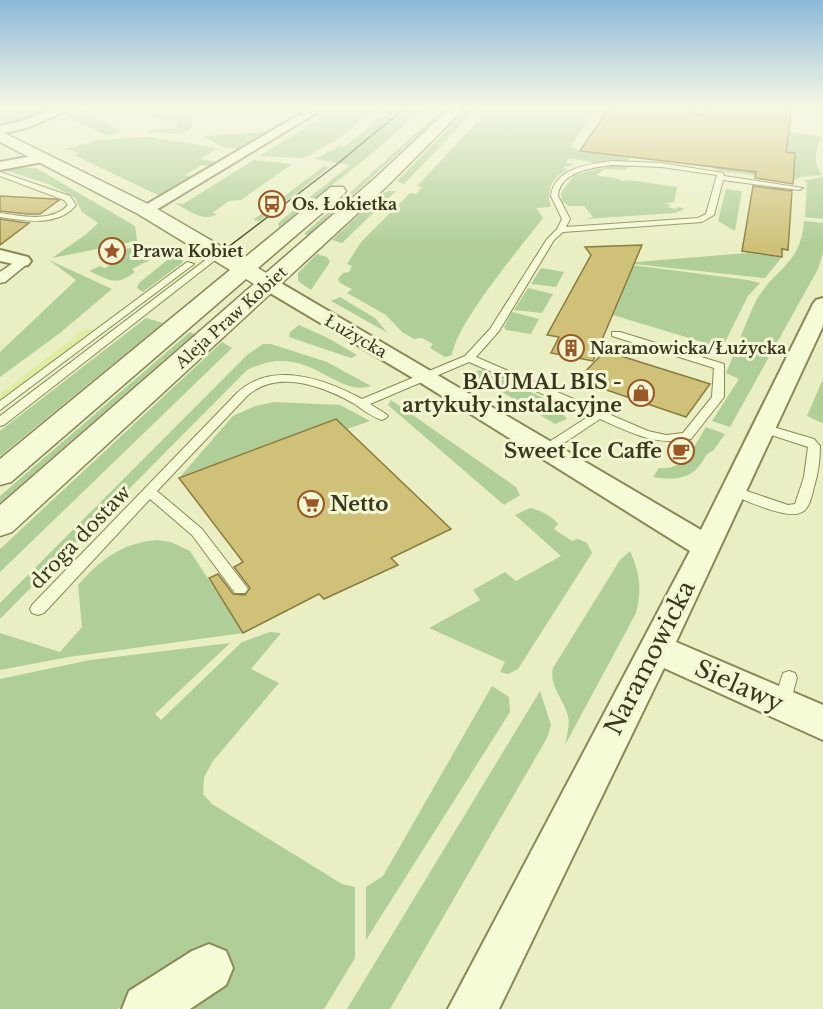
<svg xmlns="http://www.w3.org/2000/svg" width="823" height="1009" viewBox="0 0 823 1009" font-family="'Libre Baskerville',serif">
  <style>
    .green { fill: #b0ce97 }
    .sand { fill: #e0eca0 }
    .building { fill: #cfc178; stroke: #8a7c3e; stroke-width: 1.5 }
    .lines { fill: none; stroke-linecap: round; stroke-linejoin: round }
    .service-casing { stroke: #8a8859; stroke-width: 2 }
    .pedestrian-casing { stroke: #8a8859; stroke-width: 3 }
    .minor-casing { stroke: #8a8859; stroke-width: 4 }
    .tertiary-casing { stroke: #8a8859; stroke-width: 3 }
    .service { fill: #f5fad7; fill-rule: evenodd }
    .pedestrian { fill: #f5fad7; fill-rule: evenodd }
    .minor { fill: #f5fad7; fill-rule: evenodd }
    .tertiary { fill: #f5fad7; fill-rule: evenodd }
    .tram { stroke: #3a371e; stroke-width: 1.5 }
    .labels { text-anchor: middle; stroke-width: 6; stroke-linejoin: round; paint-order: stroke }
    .far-poi-label { font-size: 16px; font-weight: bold; fill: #3a371e; stroke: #f2f6d3; text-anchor: start }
    .far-street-label { font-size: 16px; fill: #3a371e; stroke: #f2f6d3 }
    .poi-label { font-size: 20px; font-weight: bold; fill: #3a371e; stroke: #f2f6d3; text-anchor: end }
    .street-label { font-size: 20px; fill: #3a371e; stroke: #f2f6d3 }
    .near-street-label { font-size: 24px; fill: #3a371e; stroke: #f2f6d3 }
  </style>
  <rect width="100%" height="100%" fill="#eaefc3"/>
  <!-- green -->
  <g class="green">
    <polygon points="23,107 45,107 49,110 9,124 0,119 0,109 4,111"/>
    <polygon points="338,107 375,107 376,109 337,140 303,158 260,156"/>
    <polygon points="394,107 425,107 376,150 279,228 278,223 350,165 315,159 340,146 344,147"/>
    <polygon points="445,107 449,107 308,235 304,234"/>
    <polygon points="470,107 478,107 404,184 397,181"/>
    <path d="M490 107H598L570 147 580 151 631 157 627 161 596 163 569 158 566 162 574 165 563 167 567 170C551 178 546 192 551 207L536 208 543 218C521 247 457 322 452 355L445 357 430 348 433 344 422 338 414 339 402 332 386 315 347 293 352 289 340 283 338 279 343 273 349 272 352 266 347 264 361 242 410 193 416 194 422 187 417 186 477 122H480L482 119H479Z"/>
    <polygon points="82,111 85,112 122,132 108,136 71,119 58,120"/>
    <polygon points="166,112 193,118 191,129 183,133 146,133 150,130 176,128 178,121 164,121 152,115"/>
    <polygon points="273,131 245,150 223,147 203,136"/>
    <path d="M790 132 822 137C815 150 812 162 822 175L800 177 796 180 720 171 712 168 785 162 788 140 737 134Z"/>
    <polygon points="148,137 218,148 200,159 223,163 216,167 202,165 184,175 198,178 164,198 74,155 79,154 72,150 63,150 99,140"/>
    <path d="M254 160 292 164 241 200 229 201 212 213 217 214C203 223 188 210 175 203L183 204Z"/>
    <polygon points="629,165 626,170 605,169 596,175 619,179 621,181 629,180 677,187 674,202 664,204 671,205 668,207 675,209 679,207 685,209 675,213 585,219 593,217 584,206 569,206 562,202 561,193 574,175 611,166"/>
    <polygon points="324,166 330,167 260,221 253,220"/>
    <polygon points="16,167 36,168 135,226 137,241 52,258 85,235 98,223 82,212 75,198 51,185 5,170"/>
    <polygon points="823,177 823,219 805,217 807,182 802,181"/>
    <polygon points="726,189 742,191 735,231 718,221"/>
    <polygon points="389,191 396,191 342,243 332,240 381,194"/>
    <path d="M804 221 823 223V253L818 269 730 427 712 421 739 379 726 373C737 349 745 322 757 299 775 268 801 265 804 221Z"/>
    <path d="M137 247 149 255 150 260 132 269 135 272C115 287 110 280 89 271L100 266 105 268 114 263 116 257 109 258 107 252Z"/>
    <polygon points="181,249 185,256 182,263 143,292 137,288 139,283"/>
    <polygon points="747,253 782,257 765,278 624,263"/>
    <polygon points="317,254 327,257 330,262 311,290 298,281 298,273"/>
    <polygon points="49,260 112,289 60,333 0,377 0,352 76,280"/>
    <polygon points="624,264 748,280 760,283 748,296 722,348 613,315 633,267"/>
    <polygon points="541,268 564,272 556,287 531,284"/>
    <polygon points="528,288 553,294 542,313 514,310"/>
    <polygon points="340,297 375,318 388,333 331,301"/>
    <polygon points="512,312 539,319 531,334 506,330 504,327"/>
    <polygon points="146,318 163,323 0,456 0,431"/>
    <polygon points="299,325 328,338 357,355 351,358 289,337 290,332"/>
    <polygon points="190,332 194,334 0,503 0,496"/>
    <polygon points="222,342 232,348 0,572 0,549"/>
    <path d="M263 344H271L327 362 371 386C333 398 309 339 247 370L0 619V603L247 355Z"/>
    <polygon points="483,370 554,403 567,419 555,424 469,372"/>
    <polygon points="823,379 823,421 822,423 807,416"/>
    <polygon points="391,400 516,487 520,495 504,505 388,405"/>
    <polygon points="274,402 340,405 370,421 347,429 336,419 179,478 233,416 255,406"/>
    <path d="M706 427 725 434 713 451C705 453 705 459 700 465 690 480 669 480 653 477L659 468C685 471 694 446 706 427Z"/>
    <path d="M530 508C540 510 552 516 558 524L554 529 572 541 578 539 587 543 592 553 518 669 508 674 500 672 505 662 429 628 480 600 473 590 505 572 516 581 561 556 515 515Z"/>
    <path d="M157 540 171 542 190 551 243 633 69 657 0 670V633L60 652 82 627 78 585C101 559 122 543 157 540Z"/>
    <path d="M630 551C640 573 642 590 636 613L565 745C567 735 571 724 567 713 562 697 549 685 553 668L620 560Z"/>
    <polygon points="270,632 281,633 251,669 279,683 213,761 204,777 203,794 212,804 342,884 355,887 355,958 324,1009 181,1009 208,950 118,1009 0,1009 0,679 90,660 230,643 155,714 161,720 242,642"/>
    <polygon points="492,686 509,697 510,712 366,940 366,887 383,876"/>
    <polygon points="540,691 551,725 547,738 390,1009 347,1009"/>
  </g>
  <!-- sand -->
  <polygon class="sand" points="85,329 94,330 0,400 0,394"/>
  <!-- building -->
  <g class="building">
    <polygon points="610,107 695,107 693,112 698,116 706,107 792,107 786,152 795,153 793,184 755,178 756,172 580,151"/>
    <polygon points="753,186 792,191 788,250 782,249 782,257 742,251"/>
    <polygon points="0,196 55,199 59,200 40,214 27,214 0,211"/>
    <polygon points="0,219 20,222 29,223 0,245"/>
    <polygon points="642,245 593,361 551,353 559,337 547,335 591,255 585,247"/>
    <polygon points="605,351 710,384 686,417 577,380"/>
    <polygon points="336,419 451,529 391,558 398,565 324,599 319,594 243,633 209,578 218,574 233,594 245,595 250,588 234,567 243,562 179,478"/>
  </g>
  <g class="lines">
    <defs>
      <g id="service">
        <polygon points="698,107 704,107 698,114 695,112"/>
        <path d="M612 161 661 163 723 173 724 176 803 188 799 190 723 180 714 215 702 222 563 232 554 240 499 331 476 357 648 431 666 435 683 433 712 397 714 368 612 336V332H620L724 364V397L691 439C658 447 631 433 600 419L549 453H541L539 450 541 447 591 415 469 362 370 404 386 414 388 416 386 418 382 420C372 417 362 409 353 403 322 386 277 369 247 396L157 491 202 529 245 585 248 589 245 593H235L192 535 150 499 44 613 38 615 32 613 30 609 32 605 237 393C272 360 325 379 362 399L465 356 490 329 547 239 557 229 562 219 551 196C554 168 589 164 612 161ZM612 165 661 167 717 175 706 214 698 218 566 227 570 219 558 196C560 171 592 168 612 165Z"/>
        <path d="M0 172 70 196 76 205C58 227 25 221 0 217V213C21 216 52 223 68 205L64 200 0 176Z"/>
        <polygon points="216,252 223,254 4,425 0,426 0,416"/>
        <polygon points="187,262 194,264 0,410 0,401"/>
        <path d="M763 424 814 439 820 446C820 460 818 474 814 487 812 495 810 508 802 512 788 521 743 499 727 493L725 490 732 486 788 505 795 504 804 477 808 447 759 431 757 428Z"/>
        <polygon points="789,671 795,673 797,678 788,710 782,713 776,710 773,705 783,673"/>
      </g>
      <polygon id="pedestrian" points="22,257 27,258 29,261 27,264 5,282 0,283 0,272"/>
      <g id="minor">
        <polygon points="59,107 75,107 30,127 0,134 0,126 22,121"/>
        <polygon points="312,107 326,107 151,213 139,213 137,210"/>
        <polygon points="43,154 48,155 50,158 48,161 0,170 0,162"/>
        <polygon points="0,250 28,257 31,261 28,265 22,266 0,261"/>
        <polygon points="267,277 274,279 701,530 813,304 816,300 823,298 823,326 676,642 823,705 823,740 664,668 499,1009 448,1009 690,551 418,381 260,287 257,283 260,279"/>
        <polygon points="209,944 226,951 233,968 226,985 190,1009 122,1009 129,991 192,951"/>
      </g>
      <polygon id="tertiary" points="451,107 466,107 385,188 12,532 0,536 0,505 254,284 246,279 11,482 0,485 0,459 230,270 138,214 0,142 0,131 152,206 243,259 331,187 343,187 346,191 343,195 258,268 266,273 373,180"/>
    </defs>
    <!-- service casing -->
    <use href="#service" class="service-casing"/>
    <!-- pedestrian casing -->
    <use href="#pedestrian" class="pedestrian-casing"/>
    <!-- minor casing -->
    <use href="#minor" class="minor-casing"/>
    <!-- tertiary casing -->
    <use href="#tertiary" class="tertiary-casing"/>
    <!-- service -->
    <use href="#service" class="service"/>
    <!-- pedestrian -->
    <use href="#pedestrian" class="pedestrian"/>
    <!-- minor -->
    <use href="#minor" class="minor"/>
    <!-- tertiary -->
    <use href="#tertiary" class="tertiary"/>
    <!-- tram -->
    <polyline class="tram" points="219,254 336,165 406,107"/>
  </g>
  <!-- sky -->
  <linearGradient id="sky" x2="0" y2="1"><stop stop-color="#8db8d9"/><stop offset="0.43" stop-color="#f6f8e4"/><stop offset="1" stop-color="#f6f8e4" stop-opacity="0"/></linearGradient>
  <rect width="823" height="248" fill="url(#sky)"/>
  <!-- icons -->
  <defs>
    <symbol id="bus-ring" viewBox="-11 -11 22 22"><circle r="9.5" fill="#f2f6d3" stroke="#9b5727" stroke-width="1.5"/><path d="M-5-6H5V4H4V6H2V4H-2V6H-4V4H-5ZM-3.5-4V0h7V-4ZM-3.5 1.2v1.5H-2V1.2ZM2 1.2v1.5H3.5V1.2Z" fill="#9b5727"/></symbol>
    <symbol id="sight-ring" viewBox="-11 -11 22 22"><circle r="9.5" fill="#f2f6d3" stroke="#9b5727" stroke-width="1.5"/><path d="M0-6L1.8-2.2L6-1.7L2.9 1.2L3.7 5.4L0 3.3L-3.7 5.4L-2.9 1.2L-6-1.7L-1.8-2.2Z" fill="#9b5727"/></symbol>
    <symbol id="building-ring" viewBox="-11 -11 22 22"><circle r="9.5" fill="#f2f6d3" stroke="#9b5727" stroke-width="1.5"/><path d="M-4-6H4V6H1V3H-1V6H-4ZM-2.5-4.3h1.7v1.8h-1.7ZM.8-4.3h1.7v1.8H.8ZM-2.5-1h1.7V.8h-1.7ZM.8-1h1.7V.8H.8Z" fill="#9b5727"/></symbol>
    <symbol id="shop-ring" viewBox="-11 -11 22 22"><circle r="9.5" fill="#f2f6d3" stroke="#9b5727" stroke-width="1.5"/><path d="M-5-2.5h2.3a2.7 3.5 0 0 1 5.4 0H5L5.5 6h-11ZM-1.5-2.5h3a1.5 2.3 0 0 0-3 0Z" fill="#9b5727"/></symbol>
    <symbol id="cafe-ring" viewBox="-11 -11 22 22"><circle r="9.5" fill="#f2f6d3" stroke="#9b5727" stroke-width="1.5"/><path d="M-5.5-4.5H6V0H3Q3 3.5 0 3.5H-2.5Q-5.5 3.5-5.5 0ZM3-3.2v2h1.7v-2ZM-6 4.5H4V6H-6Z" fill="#9b5727"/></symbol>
    <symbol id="supermarket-ring" viewBox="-11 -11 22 22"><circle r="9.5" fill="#f2f6d3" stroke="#9b5727" stroke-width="1.5"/><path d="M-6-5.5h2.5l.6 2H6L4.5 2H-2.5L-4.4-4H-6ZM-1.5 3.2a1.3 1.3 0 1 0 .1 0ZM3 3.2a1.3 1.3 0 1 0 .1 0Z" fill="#9b5727"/></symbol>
  </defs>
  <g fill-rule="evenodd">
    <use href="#bus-ring" x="257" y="189" width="30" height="30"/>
    <use href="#sight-ring" x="97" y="236" width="30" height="30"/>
    <use href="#building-ring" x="556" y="333" width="30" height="30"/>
    <use href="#shop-ring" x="626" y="378" width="30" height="30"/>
    <use href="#cafe-ring" x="666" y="436" width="30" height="30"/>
    <use href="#supermarket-ring" x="296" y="489" width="30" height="30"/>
  </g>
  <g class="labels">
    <!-- far-poi labels -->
    <g class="far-poi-label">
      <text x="292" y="210">Os. Łokietka</text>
      <text x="132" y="257">Prawa Kobiet</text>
      <text x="590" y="354">Naramowicka/Łużycka</text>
    </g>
    <!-- far-street labels -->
    <g class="far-street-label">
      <text transform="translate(231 317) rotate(-42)" y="6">Aleja Praw Kobiet</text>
      <text transform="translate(356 336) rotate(30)" y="6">Łużycka</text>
    </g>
    <!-- poi labels -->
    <g class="poi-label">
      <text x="622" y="389">BAUMAL BIS -<tspan x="622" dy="23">artykuły instalacyjne</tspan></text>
      <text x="662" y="458">Sweet Ice Caffe</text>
      <text x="330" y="511" text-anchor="start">Netto</text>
    </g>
    <!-- street labels -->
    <g class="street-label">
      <text transform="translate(80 537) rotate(-46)" y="7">droga dostaw</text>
    </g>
    <!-- near-street labels -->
    <g class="near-street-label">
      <text transform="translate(650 658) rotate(-63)" y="8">Naramowicka</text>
      <text transform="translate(739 686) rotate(24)" y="8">Sielawy</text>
    </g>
  </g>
</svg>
